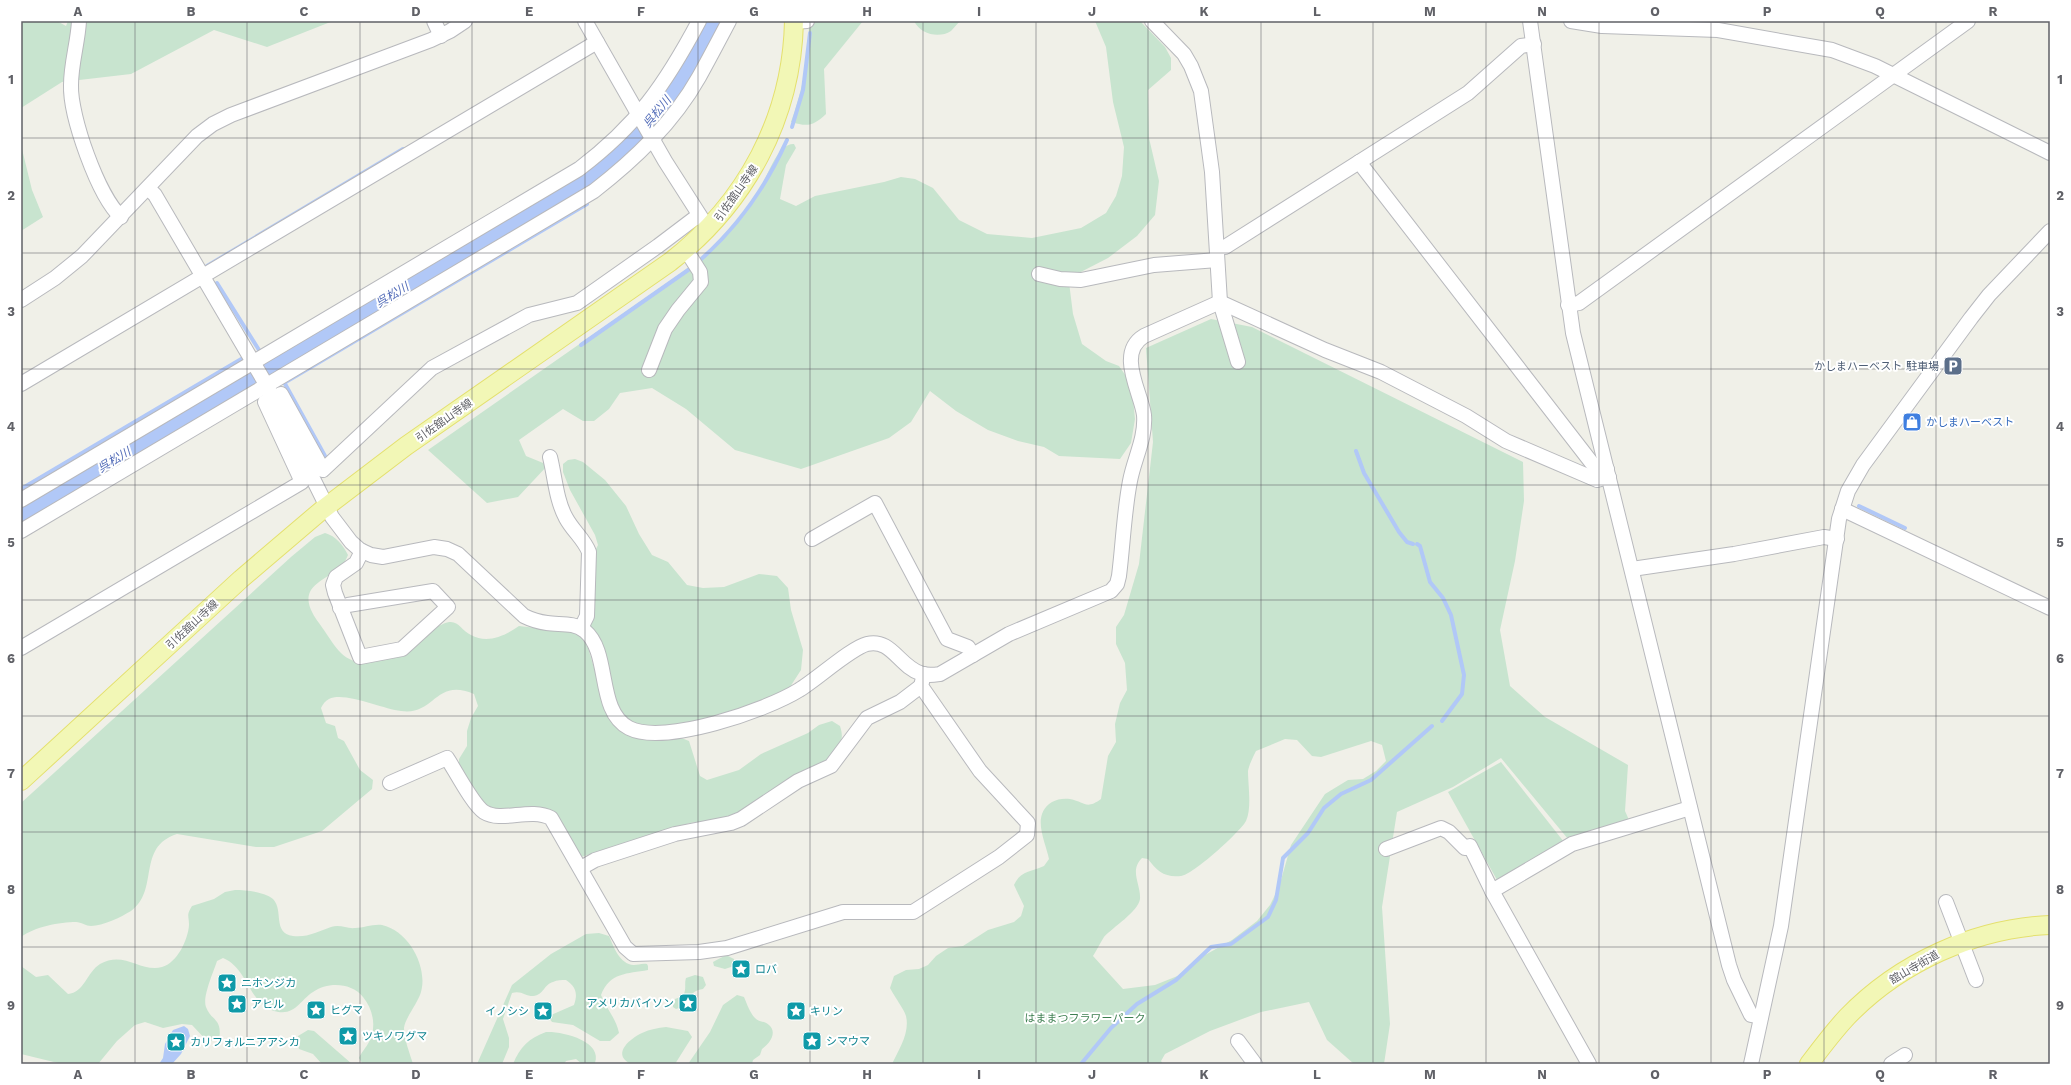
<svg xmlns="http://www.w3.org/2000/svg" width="2071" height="1085" viewBox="0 0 2071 1085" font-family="'Work Sans','Noto Sans JP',sans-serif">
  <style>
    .green { fill: #c8e4cf; fill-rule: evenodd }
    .water { fill: #b1c8f7 }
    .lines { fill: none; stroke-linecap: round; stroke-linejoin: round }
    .stream { stroke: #b1c8f7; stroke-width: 4 }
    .river { stroke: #b1c8f7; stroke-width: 24 }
    .minor-casing { stroke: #b8b9bd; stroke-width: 16 }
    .major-casing { stroke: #e4e06d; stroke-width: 20 }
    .minor { stroke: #fff; stroke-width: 14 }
    .major { stroke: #f2f7b6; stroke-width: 18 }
    .grid { fill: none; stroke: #606167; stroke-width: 1; stroke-opacity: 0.55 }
    .labels { text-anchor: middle; stroke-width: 4; stroke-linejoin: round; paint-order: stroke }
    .street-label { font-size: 11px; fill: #606167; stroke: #fff }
    .service-label { font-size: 11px; fill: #4e5e75; stroke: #fff; text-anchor: end }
    .shop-label { font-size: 11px; fill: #366cbe; stroke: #fff; text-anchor: start }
    .culture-label { font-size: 11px; fill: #0d838f; stroke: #fff; text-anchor: start }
    .park-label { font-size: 11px; fill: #3e7f51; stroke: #fff }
    .water-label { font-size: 12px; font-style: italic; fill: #556eb9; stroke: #fff }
    .neatline { fill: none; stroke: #606167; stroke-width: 1.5 }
    .grid-label { font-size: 13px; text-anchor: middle; font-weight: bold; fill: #606167 }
  </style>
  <rect width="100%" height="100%" fill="#f0f0e8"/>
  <!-- green -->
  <g class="green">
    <polygon points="21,21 57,21 66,26 68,21 333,21 267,47 214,30 131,74 62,82 21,108"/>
    <path d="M809 21H863L824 69 826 114C813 126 808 127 791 122 803 89 809 57 809 21Z"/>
    <path d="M914 21H960C957 24 954 28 951 31 939 39 920 34 914 21Z"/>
    <path d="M1095 21H1140L1165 47 1171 58V70L1148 90 1149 138 1159 181 1155 215 1137 236 1108 258 1075 275 1069 282 1073 314 1082 344 1106 361 1119 366 1128 379 1133 399 1135 419 1131 443 1120 459 1059 456 1044 447 1018 441 988 430 956 411 930 391 911 422 889 438 801 469 735 450 686 409 652 388 620 393 609 409 594 421H583L563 409 519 440 526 456 548 465 518 497 487 503 428 450 694 264C719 242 744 217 761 188 767 176 778 143 794 144L796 148 786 165 780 199 796 206 815 196 884 182 901 177 915 179 933 188 959 220 987 234 1032 238 1081 228 1106 213 1116 196 1122 176 1124 147 1113 102 1106 47Z"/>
    <polygon points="21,145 32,190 43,217 21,231"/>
    <path d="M1211 319 1252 327 1523 462 1524 501 1515 561 1500 630 1510 686 1545 717 1628 765 1625 811 1629 820 1568 839 1501 758 1453 787 1397 812 1382 907 1390 1024 1384 1064H1354L1327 1040 1309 1002 1261 1012 1210 1031 1165 1054 1161 1061 1163 1064H892C899 1049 910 1033 906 1016 905 1011 893 994 890 988L894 976 906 970 919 969 928 965 936 956 948 948 963 946 988 930 1014 922 1021 916 1024 906 1014 885C1020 871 1031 872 1044 866L1049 859C1045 840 1031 815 1052 802 1057 799 1064 798 1070 799 1085 802 1086 810 1101 799L1108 756 1116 742 1115 724 1120 703 1127 690 1125 663 1116 644V627L1124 615 1139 564 1153 442 1146 348ZM1285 739 1297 740 1312 756 1321 757 1371 741 1382 745 1386 761 1376 771 1363 779 1348 780 1325 794 1291 845 1279 887 1270 905 1257 921 1232 940 1196 960 1180 975 1155 985 1123 989 1093 956C1097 950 1100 943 1104 937 1113 927 1138 912 1140 899 1141 884 1129 871 1142 858L1148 859C1157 871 1165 878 1181 876 1193 875 1240 832 1246 821 1252 808 1248 785 1248 771 1249 765 1253 757 1256 751Z"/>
    <polygon points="575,459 583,462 605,480 626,506 639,534 652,555 668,562 687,585 703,588 724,587 759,574 777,576 788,588 791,610 803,650 801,670 790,687 775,697 694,723 678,726 635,726 621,716 591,628 589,609 594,553 598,545 595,535 570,490 563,472 563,464 568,460"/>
    <path d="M325 533C336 536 343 545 348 555 341 574 321 576 311 590 304 601 313 615 319 623 338 649 344 670 380 659 387 657 397 656 403 652 416 644 428 630 443 624 458 617 460 630 471 635 487 644 505 636 519 626L578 633 583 638 588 648 608 713 613 722 679 737 689 741 700 776 707 780 739 770 761 754 808 733 819 725 832 721 840 726C845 741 839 747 831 759 798 780 766 805 729 817 715 822 703 821 690 823L581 857 557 820 506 813 485 805 459 769V759L467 746V731L471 718 478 706 474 694C435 677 435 716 401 711 383 709 344 691 329 699 325 701 323 704 321 708L326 723 335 726 338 738 344 741 360 770 373 780 372 789 322 831 274 847H256L177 834C136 847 160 890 131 911 121 917 103 926 91 926 86 926 81 922 76 922 60 922 34 927 21 937V803L291 557 315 537Z"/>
    <polygon points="1501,762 1564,842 1497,880 1448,792"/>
    <path d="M235 890C246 890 265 892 273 899 284 910 272 933 293 936 307 938 319 931 331 927 340 924 347 929 355 928 364 928 372 924 382 925 409 931 428 967 421 992 418 1003 405 1018 404 1028 404 1039 410 1054 413 1064L362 1063 359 1058C362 1051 366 1048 369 1042 377 1027 373 1009 363 997 351 982 327 982 313 992 300 1000 295 1017 274 1011 249 1004 248 968 223 958L217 961C214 971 202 997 206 1007 211 1021 223 1018 219 1040L207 1041 192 1025 182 1024 163 1028 145 1022 135 1025 117 1041 98 1064H62L21 1054V966L36 977 48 975 68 994C84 993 87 972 100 964 124 950 141 973 162 967 177 963 188 940 189 925 189 915 186 916 192 906L214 899 225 892Z"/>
    <path d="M599 933 609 936C614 947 619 964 634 965 638 965 642 963 647 964L648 966V970C627 974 610 972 601 995 607 1010 616 1018 619 1033L610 1041H600L573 1025 552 1022 549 1018 551 1015 574 1005C578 993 576 987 566 980 562 980 557 980 553 982 544 984 544 995 533 996 525 996 521 990 512 993L503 1019 509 1038V1047L502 1064H477L512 985 551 954 586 934Z"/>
    <polygon points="726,955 734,959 734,966 725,969 714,966 713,962"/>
    <path d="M695 975 703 977 706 985 703 989C689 991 691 999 682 1007L676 1009 673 1007V1003L675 999 683 996C687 989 684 984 686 978Z"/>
    <path d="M737 995 744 997C747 1004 750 1013 755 1018 758 1022 765 1021 769 1025 778 1033 769 1044 762 1049L760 1055 753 1060 752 1064H688L710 1032 723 1005Z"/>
    <path d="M666 1027 688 1031 692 1037 675 1064C665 1064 637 1067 629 1063 612 1053 631 1038 642 1033 650 1029 658 1028 666 1027Z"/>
    <polygon points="308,1030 314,1031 352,1064 322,1064 313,1054 299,1049 297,1042 298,1036"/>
    <path d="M546 1032C562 1031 603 1041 595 1063L582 1064 576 1059 566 1061 564 1064H513C520 1047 529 1038 546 1032Z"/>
  </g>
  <!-- water -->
  <polygon class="water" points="184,1026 188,1029 190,1036 181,1054 172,1064 159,1064 163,1058 165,1044 173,1030"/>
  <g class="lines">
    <!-- stream -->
    <g class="stream">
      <polyline points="792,127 803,90 810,33"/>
      <path d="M699 261C738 227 766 187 787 140"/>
      <polyline points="207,266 403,149"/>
      <polyline points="217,283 259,350"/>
      <polyline points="581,345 691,268"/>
      <polyline points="265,361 270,368"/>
      <polyline points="274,366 279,373"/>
      <polyline points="284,382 325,456"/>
      <polyline points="284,383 587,204"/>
      <polyline points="1356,451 1364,473 1399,532 1407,542 1413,544"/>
      <polyline points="21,489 243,358"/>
      <polyline points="1859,506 1905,528"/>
      <polyline points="1417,544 1420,546 1430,582 1443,598 1451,615 1464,675 1462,694 1442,721"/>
      <polyline points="1081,1064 1111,1028 1137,1004 1176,980 1211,947 1231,944 1268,917 1276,900 1283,858 1308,833 1324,808 1341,794 1371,780 1432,726"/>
    </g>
    <!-- river -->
    <path class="river" d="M21 515 586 180C649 132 677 90 714 21"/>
    <defs>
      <g id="minor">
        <path d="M79 21C78 42 71 63 71 85 70 116 98 196 121 217"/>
        <polyline points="434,21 441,36"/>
        <polyline points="585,21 665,161 704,222"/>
        <polyline points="1152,21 1184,54 1191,66 1201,91 1212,172 1220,302 1238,362"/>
        <polyline points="1530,21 1573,333 1729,965 1734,980 1751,1015 1761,1017"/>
        <polyline points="1571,21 1602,26 1718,30 1832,50 1875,66 2050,153"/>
        <polyline points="794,22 807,21"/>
        <polyline points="1359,162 1598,471 1607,469"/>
        <path d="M148 188 155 195 267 386 332 517 351 542 360 550 371 555 383 557 434 547 447 549 458 554 524 616C532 620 539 622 547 623 560 625 574 622 585 631 611 653 596 711 629 728 664 746 767 710 799 690 816 680 851 648 867 644 891 638 899 666 920 673 927 676 933 675 940 674L1009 634 1111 591 1117 584 1119 576C1123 544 1124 512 1130 481 1134 459 1146 438 1144 415 1141 392 1116 353 1144 336L1220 302 1325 350 1381 372 1466 416 1506 441 1597 480 1609 477"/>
        <polyline points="1217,247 1225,247 1468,93 1521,46 1534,44"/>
        <polyline points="1039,274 1060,279 1081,280 1154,265 1217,260"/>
        <polyline points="21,300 55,278 82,256 197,136 213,124 231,115 431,40 450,31 465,21"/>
        <polyline points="1568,305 1579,303 1968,21"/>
        <polyline points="649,370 665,329 678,310 701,282 700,272 686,250"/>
        <polyline points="21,384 597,42"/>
        <path d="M550 457C555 477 556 500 566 518 573 531 584 539 589 552L587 616 581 628"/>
        <path d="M21 500 579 169C637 125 665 85 699 21"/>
        <polyline points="1842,509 2050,608"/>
        <path d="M21 531 594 191C635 159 673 123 699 77 709 59 719 40 729 21"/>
        <polyline points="812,539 875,503 947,639 968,647 973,655"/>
        <polyline points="1632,569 1734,554 1824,537 1837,539"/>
        <polyline points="340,608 348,605 433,591 448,607 402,649 360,657 335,593 333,585 336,577 356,563 362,551"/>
        <polyline points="21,648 302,482 265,402 281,394 323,470 432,368 529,315 577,303 658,246 699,215"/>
        <path d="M390 783 447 758C455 770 473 805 484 812 502 823 530 807 551 818L625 947 633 954 699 952 727 948 843 912H913L999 857 1027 835 1028 823 980 771 921 686 924 674"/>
        <polyline points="1386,849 1441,828 1449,832 1465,848 1470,846 1492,891 1589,1064"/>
        <polyline points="581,868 595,860 675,834 731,823 741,819 798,781 831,766 867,718 900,702 921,686"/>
        <polyline points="1492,891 1572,844 1690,808"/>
        <polyline points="1946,902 1976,980"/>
        <polyline points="1238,1041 1255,1064"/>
        <polyline points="1751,1064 1781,926 1839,519 1848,491 1863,465 1971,318 1989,295 2050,231"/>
        <polyline points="1891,1064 1905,1055"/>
      </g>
      <g id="major">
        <path d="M21 781 241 579 322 510 406 446 670 262C746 203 792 118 794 21"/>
        <path d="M1809 1064C1821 1048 1833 1032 1847 1017 1899 963 1975 928 2050 925"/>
      </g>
    </defs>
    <!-- minor casing -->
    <use href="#minor" class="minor-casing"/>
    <!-- major casing -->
    <use href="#major" class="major-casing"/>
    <!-- minor -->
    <use href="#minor" class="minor"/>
    <!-- major -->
    <use href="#major" class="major"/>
  </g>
  <!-- grid -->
  <path class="grid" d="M135 21V1064M247 21V1064M360 21V1064M472 21V1064M585 21V1064M698 21V1064M810 21V1064M923 21V1064M1036 21V1064M1148 21V1064M1261 21V1064M1373 21V1064M1486 21V1064M1599 21V1064M1711 21V1064M1824 21V1064M1936 21V1064M21 138H2050M21 253H2050M21 369H2050M21 485H2050M21 600H2050M21 716H2050M21 832H2050M21 947H2050"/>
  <!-- icons -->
  <defs>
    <symbol id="parking-square" viewBox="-11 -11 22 22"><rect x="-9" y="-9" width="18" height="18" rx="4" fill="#5c6f8a" stroke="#fff"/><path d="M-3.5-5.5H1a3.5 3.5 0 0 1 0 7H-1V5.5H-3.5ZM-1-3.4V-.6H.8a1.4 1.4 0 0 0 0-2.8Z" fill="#fff"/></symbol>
    <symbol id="shop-square" viewBox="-11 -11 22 22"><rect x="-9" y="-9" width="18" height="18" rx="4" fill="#3f7fe0" stroke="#fff"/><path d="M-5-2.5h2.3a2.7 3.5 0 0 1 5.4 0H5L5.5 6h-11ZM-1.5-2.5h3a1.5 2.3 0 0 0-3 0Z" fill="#fff"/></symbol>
    <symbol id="sight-square" viewBox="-11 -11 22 22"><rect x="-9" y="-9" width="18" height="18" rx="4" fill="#0f9aa8" stroke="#fff"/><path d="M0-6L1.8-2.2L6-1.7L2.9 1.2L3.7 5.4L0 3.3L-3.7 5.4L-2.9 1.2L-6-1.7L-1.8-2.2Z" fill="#fff"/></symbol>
  </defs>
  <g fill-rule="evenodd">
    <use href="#parking-square" x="1942" y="355" width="22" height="22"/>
    <use href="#shop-square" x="1901" y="411" width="22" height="22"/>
    <use href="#sight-square" x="730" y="958" width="22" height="22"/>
    <use href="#sight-square" x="216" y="972" width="22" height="22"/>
    <use href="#sight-square" x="677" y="992" width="22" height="22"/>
    <use href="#sight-square" x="226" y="993" width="22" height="22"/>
    <use href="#sight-square" x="305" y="999" width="22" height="22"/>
    <use href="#sight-square" x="532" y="1000" width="22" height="22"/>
    <use href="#sight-square" x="785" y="1000" width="22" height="22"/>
    <use href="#sight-square" x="337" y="1025" width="22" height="22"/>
    <use href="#sight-square" x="801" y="1030" width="22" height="22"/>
    <use href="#sight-square" x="165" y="1031" width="22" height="22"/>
  </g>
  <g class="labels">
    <!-- street labels -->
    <g class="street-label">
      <text transform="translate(736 193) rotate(-55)" y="4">引佐舘山寺線</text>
      <text transform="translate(444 420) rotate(-35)" y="4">引佐舘山寺線</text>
      <text transform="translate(192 624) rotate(-43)" y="4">引佐舘山寺線</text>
      <text transform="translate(1914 967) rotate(-30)" y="4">舘山寺街道</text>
    </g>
    <!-- service labels -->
    <g class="service-label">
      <text x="1939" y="370">かしまハーベスト 駐車場</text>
    </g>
    <!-- shop labels -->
    <g class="shop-label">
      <text x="1926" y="426">かしまハーベスト</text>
    </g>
    <!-- culture labels -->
    <g class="culture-label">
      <text x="755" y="973">ロバ</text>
      <text x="241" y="987">ニホンジカ</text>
      <text x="674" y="1007" text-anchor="end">アメリカバイソン</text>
      <text x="251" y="1008">アヒル</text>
      <text x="330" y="1014">ヒグマ</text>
      <text x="529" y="1015" text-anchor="end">イノシシ</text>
      <text x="810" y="1015">キリン</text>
      <text x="362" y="1040">ツキノワグマ</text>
      <text x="826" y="1045">シマウマ</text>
      <text x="190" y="1046">カリフォルニアアシカ</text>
    </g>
    <!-- park labels -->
    <g class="park-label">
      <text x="1085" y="1022">はままつフラワーパーク</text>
    </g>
    <!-- water labels -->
    <g class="water-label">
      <text transform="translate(657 112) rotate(-51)" y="4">呉松川</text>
      <text transform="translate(392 295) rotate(-31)" y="4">呉松川</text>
      <text transform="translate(114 460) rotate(-31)" y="4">呉松川</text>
    </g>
  </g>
  <!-- border -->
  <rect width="2071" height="1085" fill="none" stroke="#ffffff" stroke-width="44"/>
  <rect x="22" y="22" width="2027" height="1041" class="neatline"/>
  <g class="grid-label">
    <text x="78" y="16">A</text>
    <text x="191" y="16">B</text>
    <text x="304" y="16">C</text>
    <text x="416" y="16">D</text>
    <text x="529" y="16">E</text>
    <text x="641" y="16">F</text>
    <text x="754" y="16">G</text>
    <text x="867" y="16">H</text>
    <text x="979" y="16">I</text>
    <text x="1092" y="16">J</text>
    <text x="1204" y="16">K</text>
    <text x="1317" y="16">L</text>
    <text x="1430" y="16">M</text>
    <text x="1542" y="16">N</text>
    <text x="1655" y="16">O</text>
    <text x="1767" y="16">P</text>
    <text x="1880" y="16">Q</text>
    <text x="1993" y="16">R</text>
    <text x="11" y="84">1</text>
    <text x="2060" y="84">1</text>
    <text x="11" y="200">2</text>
    <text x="2060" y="200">2</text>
    <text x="11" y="316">3</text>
    <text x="2060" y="316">3</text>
    <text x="11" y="431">4</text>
    <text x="2060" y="431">4</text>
    <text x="11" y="547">5</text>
    <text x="2060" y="547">5</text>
    <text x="11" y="663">6</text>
    <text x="2060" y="663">6</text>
    <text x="11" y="778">7</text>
    <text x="2060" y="778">7</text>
    <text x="11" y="894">8</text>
    <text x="2060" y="894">8</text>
    <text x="11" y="1010">9</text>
    <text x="2060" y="1010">9</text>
    <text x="78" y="1079">A</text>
    <text x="191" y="1079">B</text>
    <text x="304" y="1079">C</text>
    <text x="416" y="1079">D</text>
    <text x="529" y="1079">E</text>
    <text x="641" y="1079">F</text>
    <text x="754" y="1079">G</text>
    <text x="867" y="1079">H</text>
    <text x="979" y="1079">I</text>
    <text x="1092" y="1079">J</text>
    <text x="1204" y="1079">K</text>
    <text x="1317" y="1079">L</text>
    <text x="1430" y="1079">M</text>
    <text x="1542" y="1079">N</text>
    <text x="1655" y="1079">O</text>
    <text x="1767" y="1079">P</text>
    <text x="1880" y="1079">Q</text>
    <text x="1993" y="1079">R</text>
  </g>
</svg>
